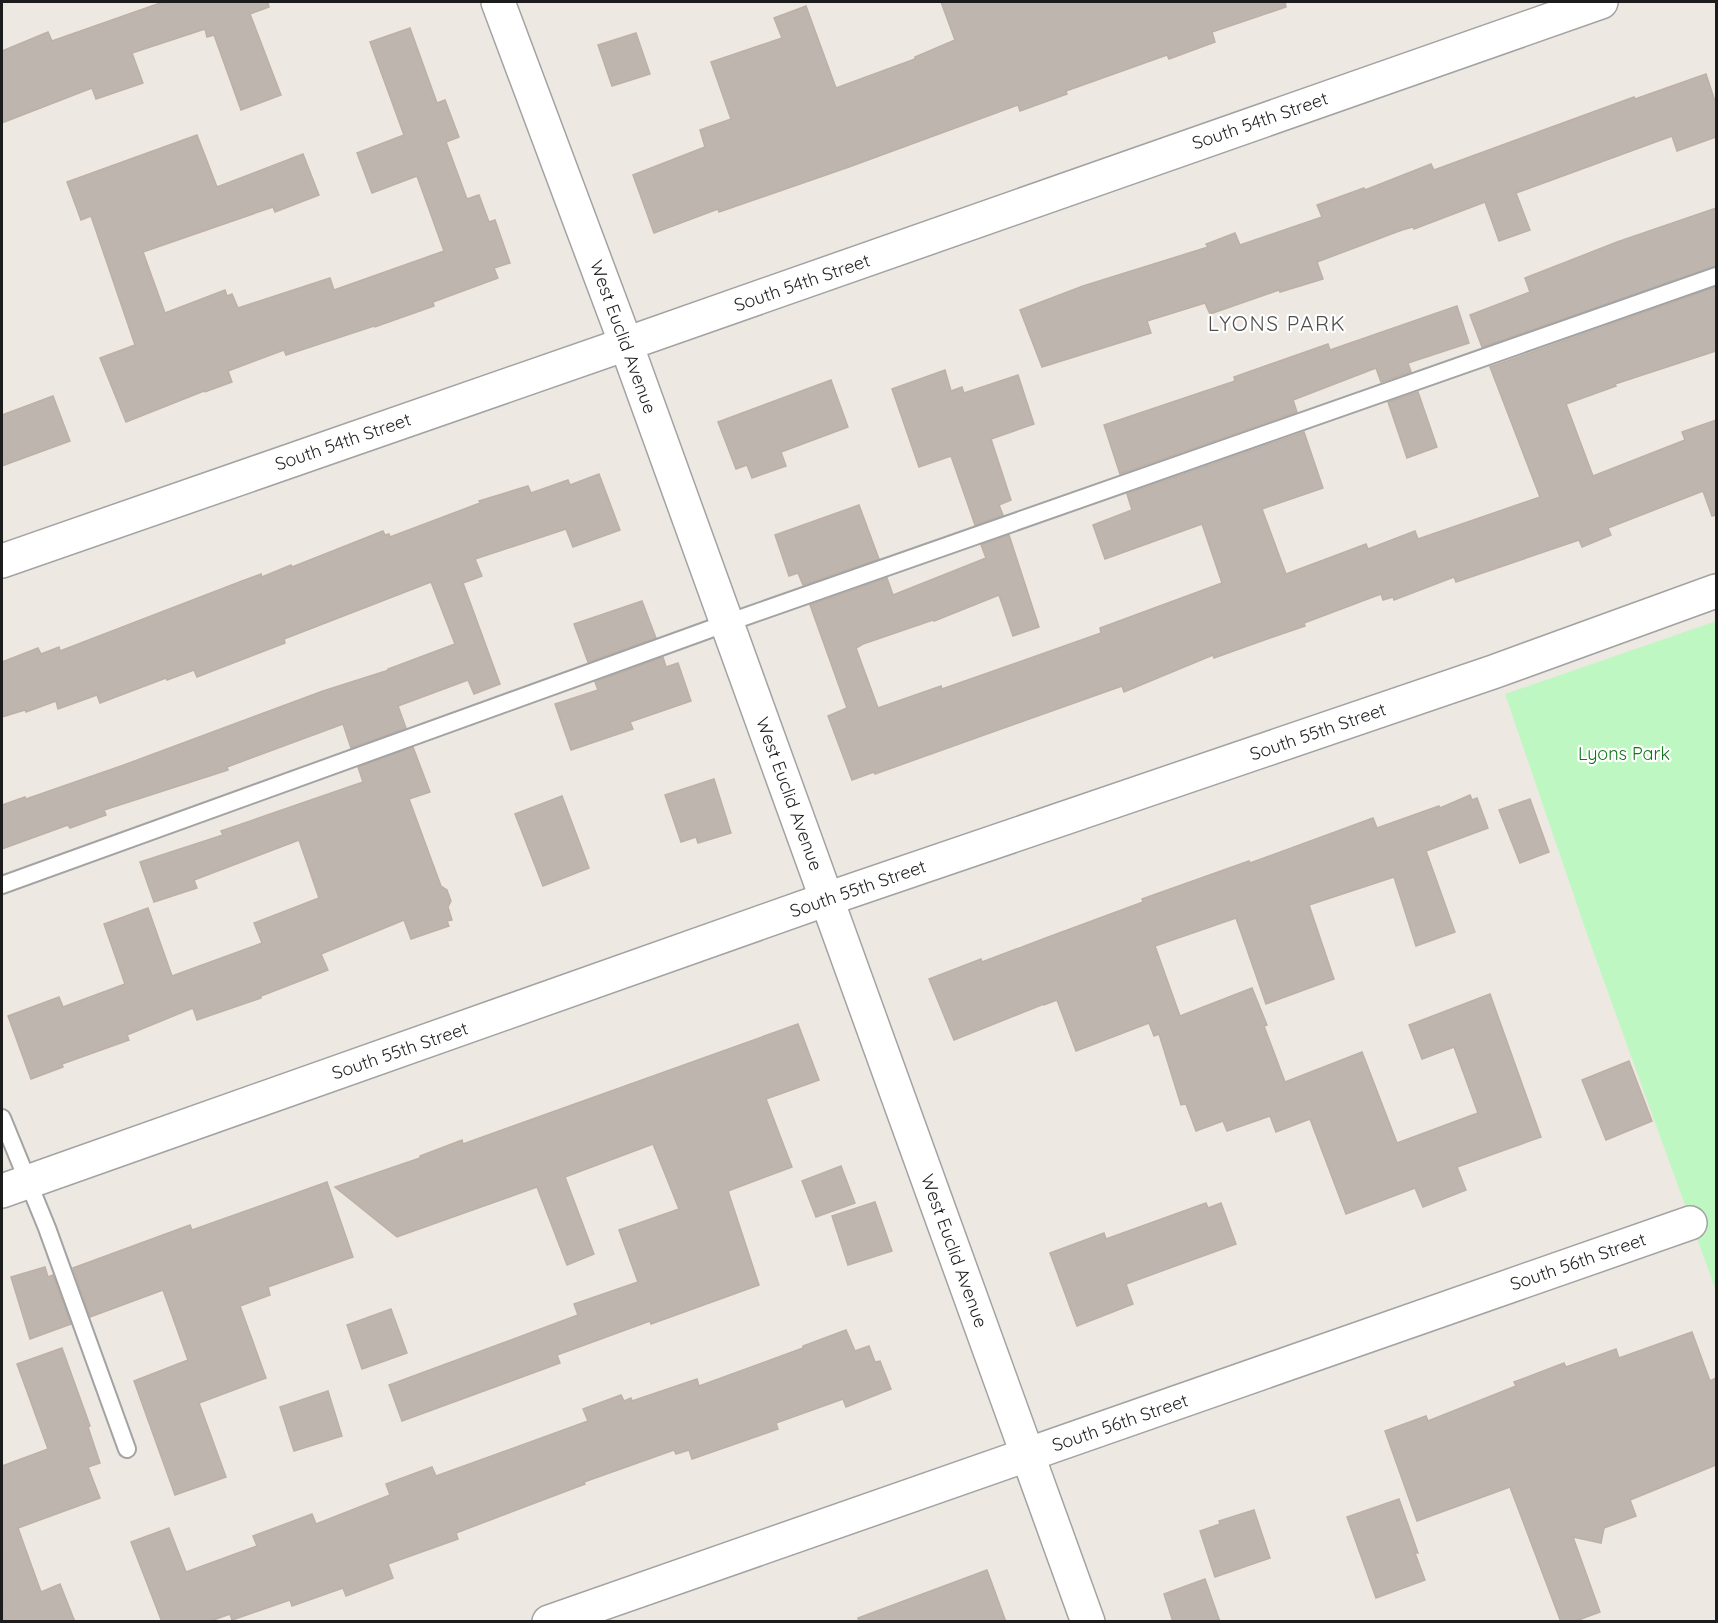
<svg xmlns="http://www.w3.org/2000/svg" width="1718" height="1623" viewBox="0 0 1718 1623" font-family="Quicksand,sans-serif">
  <style>
    .park { fill: #bff7c3 }
    .building { fill: #bdb5ae; stroke: #beb0a5; stroke-width: 1.5 }
    .lines { fill: none; stroke-linecap: round; stroke-linejoin: round }
    .service-casing { stroke: #a3a3a3; stroke-width: 20 }
    .minor-casing { stroke: #a3a3a3; stroke-width: 36 }
    .service { stroke: #fff; stroke-width: 16 }
    .minor { stroke: #fff; stroke-width: 33 }
    .labels { text-anchor: middle; stroke-width: 4.5; stroke-linejoin: round; paint-order: stroke }
    .street-label { font-size: 18px; fill: #1c1c1c; stroke: #fff }
    .park-label { font-size: 18px; fill: #0e7617; stroke: #fff }
    .quarter-label { font-size: 21px; letter-spacing: 1.5px; fill: #4f4f4f; stroke: #fff }
  </style>
  <rect width="100%" height="100%" fill="#ede9e2"/>
  <!-- park -->
  <polygon class="park" points="1716,621 1716,1291 1589,940 1505,694"/>
  <!-- building -->
  <g class="building">
    <polygon points="163,2 268,2 269,7 250,14 281,95 241,110 214,35 207,37 205,29 132,53 143,83 96,99 92,88 2,123 2,51 48,32 52,41"/>
    <polygon points="941,2 1285,2 1286,7 1212,32 1215,42 1169,59 1167,55 1066,91 1067,94 1020,111 1018,105 849,167 719,212 718,209 654,233 633,175 705,147 700,130 731,119 711,62 782,38 774,18 806,6 836,88 915,59 915,57 955,40"/>
    <polygon points="410,28 437,103 445,100 459,137 446,142 467,199 479,195 489,222 495,220 510,263 494,268 498,278 433,302 434,306 375,327 374,326 286,355 284,350 228,371 232,382 205,392 204,391 126,422 100,358 135,345 91,216 81,220 67,182 197,135 217,187 303,154 319,195 275,212 273,207 143,252 165,313 225,290 227,296 232,294 238,308 330,278 334,290 444,251 417,176 372,193 357,153 404,135 370,42"/>
    <polygon points="636,33 650,74 612,86 598,45"/>
    <polygon points="1706,74 1716,104 1716,137 1677,151 1672,136 1516,193 1530,230 1499,241 1485,202 1414,229 1413,227 1402,230 1317,262 1323,279 1280,292 1279,290 1210,314 1205,303 1147,321 1151,333 1042,367 1020,310 1083,286 1208,247 1206,244 1235,233 1240,245 1322,217 1317,205 1364,188 1365,190 1431,164 1434,170 1634,97 1635,99"/>
    <polygon points="1716,208 1716,266 1482,347 1470,315 1530,292 1525,278 1617,242"/>
    <polygon points="1716,287 1716,351 1615,384 1616,386 1566,404 1593,476 1685,440 1682,432 1716,420 1716,515 1712,516 1703,491 1608,528 1611,535 1582,547 1579,540 1456,582 1454,577 1394,600 1393,597 1383,600 1381,594 1304,623 1305,626 1270,638 1214,658 1213,655 1124,692 1122,686 875,774 874,772 852,780 828,716 847,708 810,605 887,578 893,595 986,558 981,545 1009,535 1039,627 1013,636 999,595 934,621 933,620 863,644 856,648 878,708 941,686 942,689 1101,633 1100,628 1222,583 1202,524 1105,559 1093,525 1132,510 1127,494 1304,432 1323,488 1262,509 1286,574 1366,544 1368,549 1415,531 1418,539 1540,497 1490,367"/>
    <polygon points="1457,306 1469,343 1408,363 1411,372 1381,382 1376,368 1293,400 1297,412 1120,474 1104,425 1235,381 1234,377 1328,344 1330,350"/>
    <polygon points="945,370 951,391 962,387 964,393 1018,375 1034,424 991,439 1011,500 999,505 1003,515 975,525 951,456 919,467 892,389"/>
    <polygon points="831,380 848,427 781,452 786,466 752,478 747,465 736,469 718,422"/>
    <polygon points="1418,392 1437,447 1407,458 1388,402"/>
    <polygon points="53,396 70,441 2,466 2,415"/>
    <polygon points="599,474 620,530 573,547 566,529 475,559 482,576 463,583 500,684 474,694 468,680 398,706 406,728 351,748 343,724 227,767 228,770 104,810 106,815 70,828 68,825 2,849 2,805 25,797 26,799 121,766 323,691 389,670 388,669 455,644 431,582 284,639 285,643 197,677 194,670 167,680 166,678 100,703 97,695 58,709 56,701 26,712 25,710 2,717 2,662 38,648 41,654 59,647 60,651 242,581 261,574 262,577 291,565 292,567 383,531 385,535 389,534 390,537 480,503 479,501 528,486 531,493 568,480 570,485"/>
    <polygon points="859,505 879,559 803,585 798,573 789,576 775,535"/>
    <polygon points="642,601 656,638 588,662 574,624"/>
    <polygon points="663,657 666,667 678,663 691,701 630,722 633,729 571,750 555,704 598,690 595,682"/>
    <polygon points="413,747 430,792 409,799 441,886 447,890 451,901 448,907 452,920 447,921 449,926 411,939 404,920 321,954 328,970 261,996 261,998 197,1020 193,1008 127,1035 129,1040 62,1064 63,1067 31,1079 8,1016 59,997 63,1007 125,984 104,924 148,908 172,976 262,943 254,923 319,898 299,840 194,880 197,888 154,902 140,862 223,835 221,831 363,782 358,767"/>
    <polygon points="714,779 731,833 698,843 696,837 681,842 665,795"/>
    <polygon points="1470,795 1472,800 1477,798 1488,828 1426,851 1455,932 1416,946 1394,877 1309,905 1334,979 1266,1004 1236,918 1155,946 1180,1016 1252,988 1267,1025 1264,1026 1285,1082 1362,1052 1397,1143 1478,1113 1454,1047 1422,1059 1409,1025 1490,994 1541,1137 1457,1167 1466,1190 1423,1207 1415,1188 1346,1214 1310,1119 1276,1132 1270,1116 1227,1131 1223,1121 1196,1131 1186,1104 1181,1105 1159,1034 1154,1036 1149,1023 1076,1051 1057,1000 1044,1005 1044,1004 954,1040 929,979 981,959 982,962 1043,939 1143,902 1142,899 1249,861 1250,863 1373,818 1377,828 1439,806 1440,808"/>
    <polygon points="562,796 589,868 543,886 515,814"/>
    <polygon points="1530,799 1549,852 1520,863 1499,810"/>
    <polygon points="798,1024 819,1080 766,1099 792,1167 728,1191 759,1285 651,1324 650,1321 557,1355 560,1363 402,1421 389,1385 578,1315 574,1304 638,1282 619,1230 679,1209 653,1144 565,1177 594,1254 567,1265 537,1187 397,1237 335,1187 420,1158 420,1156 462,1140 463,1144"/>
    <polygon points="1629,1061 1652,1121 1606,1140 1582,1080"/>
    <polygon points="841,1166 855,1203 816,1217 802,1181"/>
    <polygon points="327,1182 353,1257 268,1287 270,1295 240,1306 266,1378 199,1403 226,1477 175,1495 134,1381 188,1360 163,1290 90,1317 73,1268 190,1225 192,1230"/>
    <polygon points="875,1202 892,1251 848,1265 832,1216"/>
    <polygon points="1206,1203 1208,1208 1221,1203 1236,1244 1126,1284 1133,1304 1077,1326 1050,1253 1104,1233 1106,1239"/>
    <polygon points="45,1267 48,1277 53,1275 71,1324 30,1339 11,1277"/>
    <polygon points="391,1309 407,1353 362,1369 347,1325"/>
    <polygon points="846,1330 855,1351 869,1346 875,1362 880,1361 891,1389 846,1407 843,1399 776,1423 778,1429 692,1459 689,1450 676,1454 674,1450 584,1482 585,1484 456,1533 458,1539 388,1564 393,1578 346,1596 343,1588 292,1606 290,1600 232,1620 230,1614 208,1622 162,1622 131,1542 169,1528 186,1572 257,1546 253,1536 312,1514 316,1524 390,1495 386,1484 432,1467 436,1476 588,1421 583,1409 621,1395 624,1401 631,1398 632,1401 697,1379 699,1386 803,1348 803,1346"/>
    <polygon points="1692,1332 1710,1381 1716,1378 1716,1465 1630,1500 1636,1516 1604,1528 1601,1543 1573,1537 1600,1612 1573,1622 1561,1622 1510,1487 1417,1521 1385,1431 1426,1416 1428,1421 1516,1386 1514,1382 1564,1363 1566,1367 1616,1349 1619,1358"/>
    <polygon points="62,1348 90,1426 88,1427 100,1463 88,1467 100,1498 18,1528 41,1592 60,1584 75,1622 2,1622 3,1605 2,1466 48,1449 17,1364"/>
    <polygon points="328,1391 342,1436 294,1451 280,1407"/>
    <polygon points="1399,1499 1418,1553 1415,1553 1425,1580 1376,1598 1347,1517"/>
    <polygon points="1254,1510 1270,1558 1215,1577 1200,1531 1220,1524 1219,1521"/>
    <polygon points="987,1570 1006,1622 859,1622 858,1618"/>
    <polygon points="1205,1579 1220,1622 1173,1622 1164,1594"/>
  </g>
  <g class="lines">
    <defs>
      <g id="service">
        <polyline points="2,885 727,623 1716,276"/>
        <polyline points="2,1118 47,1228 127,1449"/>
      </g>
      <g id="minor">
        <polyline points="498,2 626,344 1088,1622"/>
        <polyline points="2,561 626,344 1601,2"/>
        <polyline points="2,1191 827,899 1493,672 1716,591"/>
        <polyline points="549,1622 1690,1223"/>
      </g>
    </defs>
    <!-- service casing -->
    <use href="#service" class="service-casing"/>
    <!-- minor casing -->
    <use href="#minor" class="minor-casing"/>
    <!-- service -->
    <use href="#service" class="service"/>
    <!-- minor -->
    <use href="#minor" class="minor"/>
  </g>
  <g class="labels">
    <!-- street labels -->
    <g class="street-label">
      <text transform="translate(1260 121) rotate(-19)" y="6">South 54th Street</text>
      <text transform="translate(802 283) rotate(-19)" y="6">South 54th Street</text>
      <text transform="translate(623 337) rotate(70)" y="6">West Euclid Avenue</text>
      <text transform="translate(343 442) rotate(-19)" y="6">South 54th Street</text>
      <text transform="translate(1318 732) rotate(-19)" y="6">South 55th Street</text>
      <text transform="translate(789 794) rotate(70)" y="6">West Euclid Avenue</text>
      <text transform="translate(858 889) rotate(-19)" y="6">South 55th Street</text>
      <text transform="translate(400 1051) rotate(-19)" y="6">South 55th Street</text>
      <text transform="translate(954 1251) rotate(70)" y="6">West Euclid Avenue</text>
      <text transform="translate(1578 1262) rotate(-19)" y="6">South 56th Street</text>
      <text transform="translate(1120 1423) rotate(-19)" y="6">South 56th Street</text>
    </g>
    <!-- park labels -->
    <g class="park-label">
      <text x="1624" y="760">Lyons Park</text>
    </g>
    <!-- quarter labels -->
    <g class="quarter-label">
      <text x="1277" y="331">LYONS PARK</text>
    </g>
  </g>
  <!-- border -->
  <rect width="1718" height="1623" fill="none" stroke="#1c1c1c" stroke-width="6"/>
</svg>
